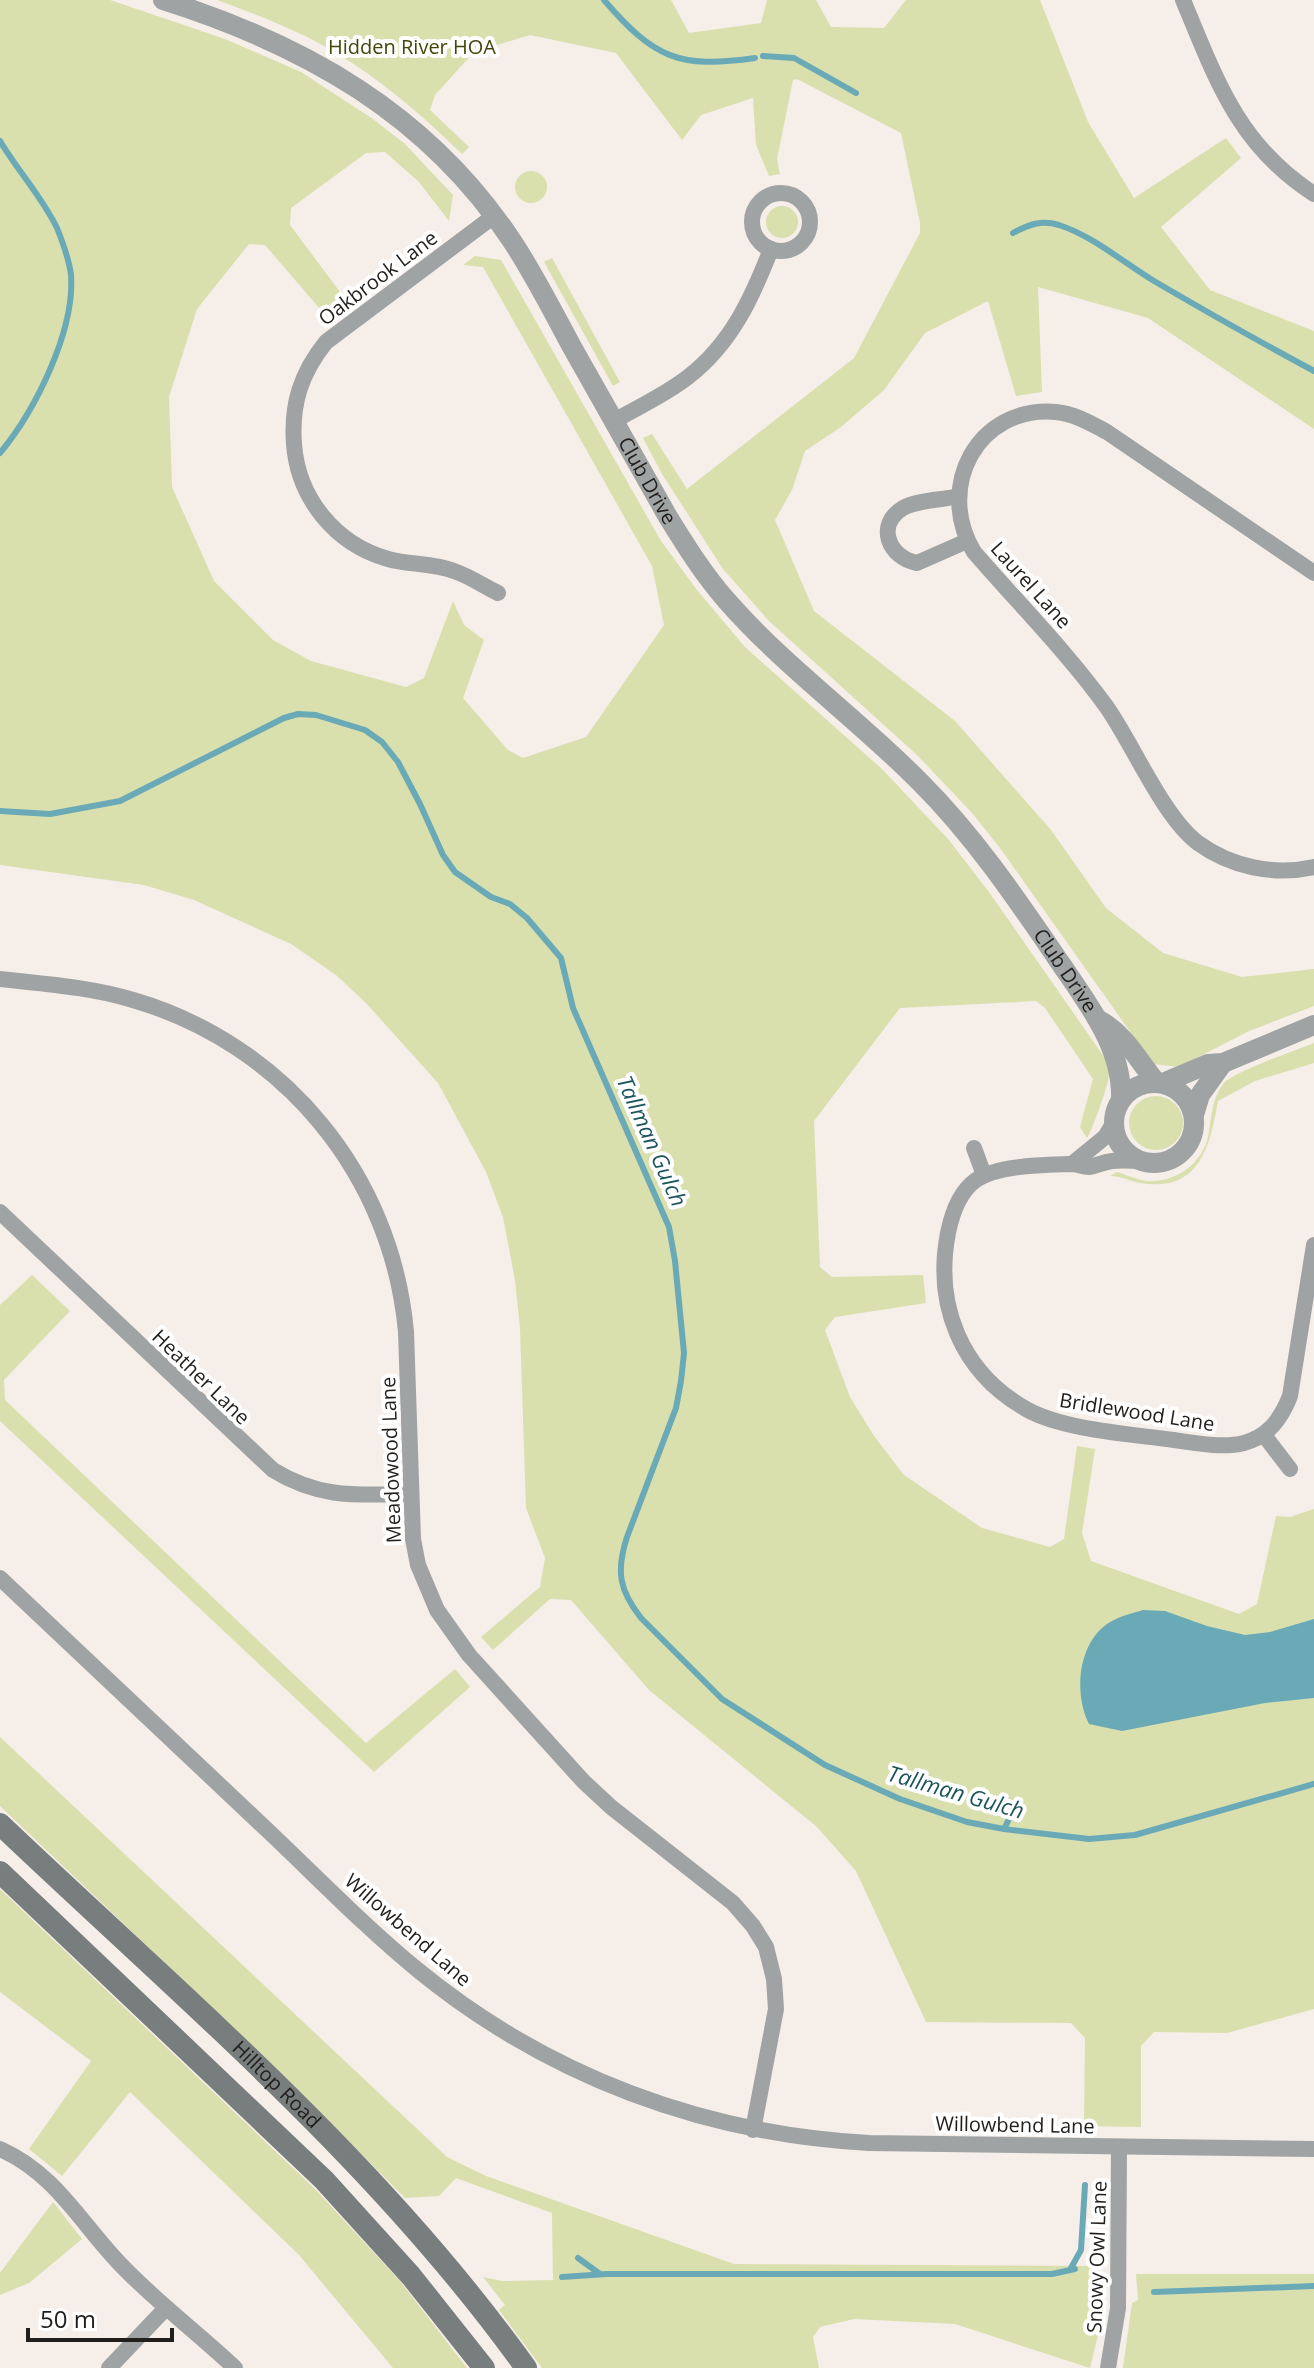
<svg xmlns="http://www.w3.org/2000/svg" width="1314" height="2368" viewBox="0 0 1314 2368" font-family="'Open Sans',sans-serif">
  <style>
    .green { fill: #dadfae }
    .water { fill: #6aaab6 }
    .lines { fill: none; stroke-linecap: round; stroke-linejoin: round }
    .stream { stroke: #6aaab6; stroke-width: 6 }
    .minor { stroke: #9fa3a3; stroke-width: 16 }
    .tertiary { stroke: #9fa3a3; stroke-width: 20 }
    .secondary { stroke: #787e7e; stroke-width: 22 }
    .labels { text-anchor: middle; stroke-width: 8; stroke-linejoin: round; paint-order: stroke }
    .park-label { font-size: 20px; fill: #45470a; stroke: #fff }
    .street-label { font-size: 20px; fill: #211e1c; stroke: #fff }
    .water-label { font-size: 22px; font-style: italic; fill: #1c545d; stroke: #fff }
  </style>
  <rect width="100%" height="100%" fill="#f6eee9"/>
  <!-- green -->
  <g class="green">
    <path d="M0 0H110L225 39 301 72 373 119 405 144 453 195 449 221 419 182 385 152 366 153 291 208 290 225 346 300 326 316 265 245 249 244 197 309 169 397 172 487 214 581 273 640 311 661 406 687 424 678 453 601 464 625 484 640 463 698 508 750 523 758 586 737 664 625 652 566 483 267 463 265 475 256 501 260 661 541 697 590 745 647 882 769 948 839 989 892 1107 1061C1108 1068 1110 1074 1108 1081 1106 1090 1091 1134 1087 1138L1080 1127 1093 1079 1045 1008 1036 1001 900 1008 814 1121 820 1267 832 1277 923 1275 926 1303 835 1317 825 1330 850 1397 874 1436 904 1475 982 1528 1050 1547 1064 1539 1077 1446 1095 1449 1082 1533 1091 1561 1239 1614 1257 1604 1276 1516 1290 1517 1314 1509V2009L1227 2033 1154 2032 1141 2046V2127L1084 2126 1085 2038 1071 2023 926 2022 856 1871 817 1827 649 1690 571 1600 550 1599 493 1650 481 1637 540 1587 545 1558 526 1508 520 1328 515 1280 503 1217 486 1172 438 1083 366 1003 336 975 291 944 194 900 144 885 0 865Z"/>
    <path d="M217 0H671L689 33 761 23 767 0H816L831 27 884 28 906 0H1040L1088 122 1134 198 1226 138 1241 158 1161 227 1210 290 1314 331V429L1148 318 1038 287 1042 392 1016 396 988 301 925 333 884 390 841 427 805 451 792 490 775 520 814 611 955 721 1051 830 1106 908 1163 953 1242 977 1314 969V1006L1249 1031 1179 1067 1153 1064 1000 848 973 814 917 755 769 621 723 569 662 474 643 438 652 434 687 489 854 358 920 233V223L901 133 797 79 793 80 777 159 780 174 769 176 756 145 753 98 701 115 682 140 616 53 530 35 474 52 435 95 430 110 469 147 462 154C428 121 392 89 352 63 311 35 263 17 217 0Z"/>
    <circle cx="531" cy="187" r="16"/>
    <circle cx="782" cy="222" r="16"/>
    <polygon points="552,258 620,382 613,386 544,262"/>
    <path d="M1314 1043V1063L1255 1081 1218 1101C1210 1146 1200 1193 1140 1183 1130 1181 1121 1176 1110 1176L1117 1172C1127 1175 1137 1180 1147 1181 1175 1183 1202 1164 1208 1137 1212 1117 1211 1101 1223 1084 1232 1072 1297 1050 1314 1043Z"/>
    <circle cx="1156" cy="1123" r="27"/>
    <polygon points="32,1275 70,1311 4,1380 5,1400 366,1743 455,1669 470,1687 374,1772 0,1421 0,1305"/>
    <polygon points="0,1737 447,2157 486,2176 734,2264 1096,2266 1094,2301 1101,2302 1098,2335 1090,2368 955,2324 854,2319 820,2327 813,2337 819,2368 542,2368 499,2310 505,2305 483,2277 502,2281 553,2280 552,2213 456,2178 439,2196 405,2198 292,2084 0,1806"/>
    <polygon points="0,1889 315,2189 400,2281 467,2368 393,2368 299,2255 130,2092 62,2176 29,2149 91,2061 0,1992"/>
    <polygon points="53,2202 82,2239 29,2283 0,2295 0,2273"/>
    <polygon points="1136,2274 1314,2274 1314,2368 1123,2368 1132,2303 1138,2300"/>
  </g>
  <!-- water -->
  <path class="water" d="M1143 1610 1165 1611 1207 1626 1245 1635 1270 1632 1314 1619V1698L1265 1703 1122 1731 1089 1724C1073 1693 1078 1639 1112 1621 1121 1616 1133 1613 1143 1610Z"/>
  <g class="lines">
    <!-- stream -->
    <g class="stream">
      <path d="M604 0C654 58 678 69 755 58"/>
      <polyline points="763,56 794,58 856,93"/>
      <path d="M0 141C18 171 42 197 57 228 63 243 69 259 71 275 75 331 35 411 0 453"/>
      <path d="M1013 233C1029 224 1042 220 1059 225 1093 236 1124 263 1154 281 1207 312 1260 342 1314 371"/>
      <path d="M0 811 50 814 120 801 284 718 298 714 316 715 365 730 382 742 398 762 420 804 443 855 455 872 491 897 510 904 527 918 561 958 573 1008 669 1227 675 1261 684 1353 681 1381 676 1408 627 1537C616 1571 619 1590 641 1618L722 1699 825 1765 900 1799 967 1822 1004 1829 1089 1839 1135 1835 1314 1784"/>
      <polyline points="1004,1829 1014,1809"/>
      <polyline points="578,2258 600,2274"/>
      <polyline points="1071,2268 1081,2250 1085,2185"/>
      <polyline points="562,2277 607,2274 1052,2274 1075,2269"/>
      <polyline points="1154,2292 1314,2286"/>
    </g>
    <!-- minor -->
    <g class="minor">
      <path d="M1183 0C1216 79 1238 145 1314 194"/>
      <circle cx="781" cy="222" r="29"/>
      <path d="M494 216 326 342C301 373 291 404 294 444 298 498 335 544 388 559 410 565 433 563 454 571 469 576 484 586 498 593"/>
      <path d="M614 421C638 407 665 395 688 377 731 344 752 298 771 249"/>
      <path d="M959 496C942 500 918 500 903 508 875 525 889 558 917 563L967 541"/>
      <path d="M1314 573 1107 432C1090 423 1075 414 1056 412 977 405 935 488 974 552 1018 603 1066 651 1106 706 1133 744 1163 817 1198 843 1231 867 1274 876 1314 867"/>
      <path d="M0 979C44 984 90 987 133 1000 284 1044 392 1175 406 1332L413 1539 418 1565 437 1610 469 1655 584 1782 611 1807 733 1903 753 1926 766 1947 774 1979 776 2009 753 2130"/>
      <polyline points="974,1148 984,1175"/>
      <path d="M1143 1161C1133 1161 1122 1160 1112 1161 1104 1162 1096 1166 1088 1167 1083 1167 1077 1164 1071 1164 1044 1165 998 1165 976 1180 959 1192 952 1213 948 1233 934 1305 961 1372 1026 1409 1063 1430 1131 1434 1174 1440 1227 1448 1267 1455 1290 1396L1314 1245"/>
      <polyline points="1072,1164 1105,1137 1114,1122"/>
      <path d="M0 1212 273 1470C320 1499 358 1495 410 1494"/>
      <polyline points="1264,1435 1290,1469"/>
      <path d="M0 1578C88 1661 176 1744 264 1827 315 1875 365 1927 419 1971 548 2076 703 2134 869 2143L1314 2149"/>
      <path d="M0 2149C57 2174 82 2226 124 2268 159 2304 199 2334 235 2368"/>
      <polyline points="109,2368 166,2308"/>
      <polyline points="1108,2368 1118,2308 1119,2147"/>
    </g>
    <!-- tertiary -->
    <g class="tertiary">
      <path id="s1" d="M163 0C305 45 428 114 512 241 534 274 553 312 572 347 604 404 636 460 668 517 686 546 704 575 727 601 786 668 859 720 921 783 975 837 1018 901 1061 964 1089 1005 1123 1049 1121 1100"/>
      <path d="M1099 1020C1125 1034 1138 1060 1156 1082"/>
      <circle cx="1154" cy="1123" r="40"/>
      <polyline points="1163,1083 1208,1064 1223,1063 1314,1025"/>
      <polyline points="1194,1115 1200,1095 1223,1063"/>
    </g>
    <!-- secondary -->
    <g class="secondary">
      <path id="s2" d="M0 1824C183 1998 379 2162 526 2368"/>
      <polyline points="0,1872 324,2180 411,2276 484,2368"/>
    </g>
  </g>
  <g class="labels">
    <!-- park labels -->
    <g class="park-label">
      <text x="412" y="54">Hidden River HOA</text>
    </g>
    <!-- street labels -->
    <g class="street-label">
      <text transform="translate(378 278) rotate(-37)" y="7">Oakbrook Lane</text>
      <text dy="7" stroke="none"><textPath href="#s1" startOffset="708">Club Drive</textPath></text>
      <text transform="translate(1031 585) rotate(48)" y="7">Laurel Lane</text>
      <text dy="7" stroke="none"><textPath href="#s1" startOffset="1356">Club Drive</textPath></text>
      <text transform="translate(201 1377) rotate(44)" y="7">Heather Lane</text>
      <text transform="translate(1137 1412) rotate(9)" y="7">Bridlewood Lane</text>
      <text transform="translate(391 1460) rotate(-92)" y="7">Meadowood Lane</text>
      <text transform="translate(408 1930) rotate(41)" y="7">Willowbend Lane</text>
      <text dy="7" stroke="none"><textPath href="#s2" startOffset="380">Hilltop Road</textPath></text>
      <text transform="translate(1015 2125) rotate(1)" y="7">Willowbend Lane</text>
      <text transform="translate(1097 2257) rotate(-88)" y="7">Snowy Owl Lane</text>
    </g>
    <!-- water labels -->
    <g class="water-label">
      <text transform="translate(652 1141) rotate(66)" y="8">Tallman Gulch</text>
      <text transform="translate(956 1792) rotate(16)" y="8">Tallman Gulch</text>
    </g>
  </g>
  <!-- scale -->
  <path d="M28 2328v12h144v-12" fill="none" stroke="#211e1c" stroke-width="4"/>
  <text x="40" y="2328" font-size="24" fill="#211e1c" stroke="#ffffff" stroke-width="6" paint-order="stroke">50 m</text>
</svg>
